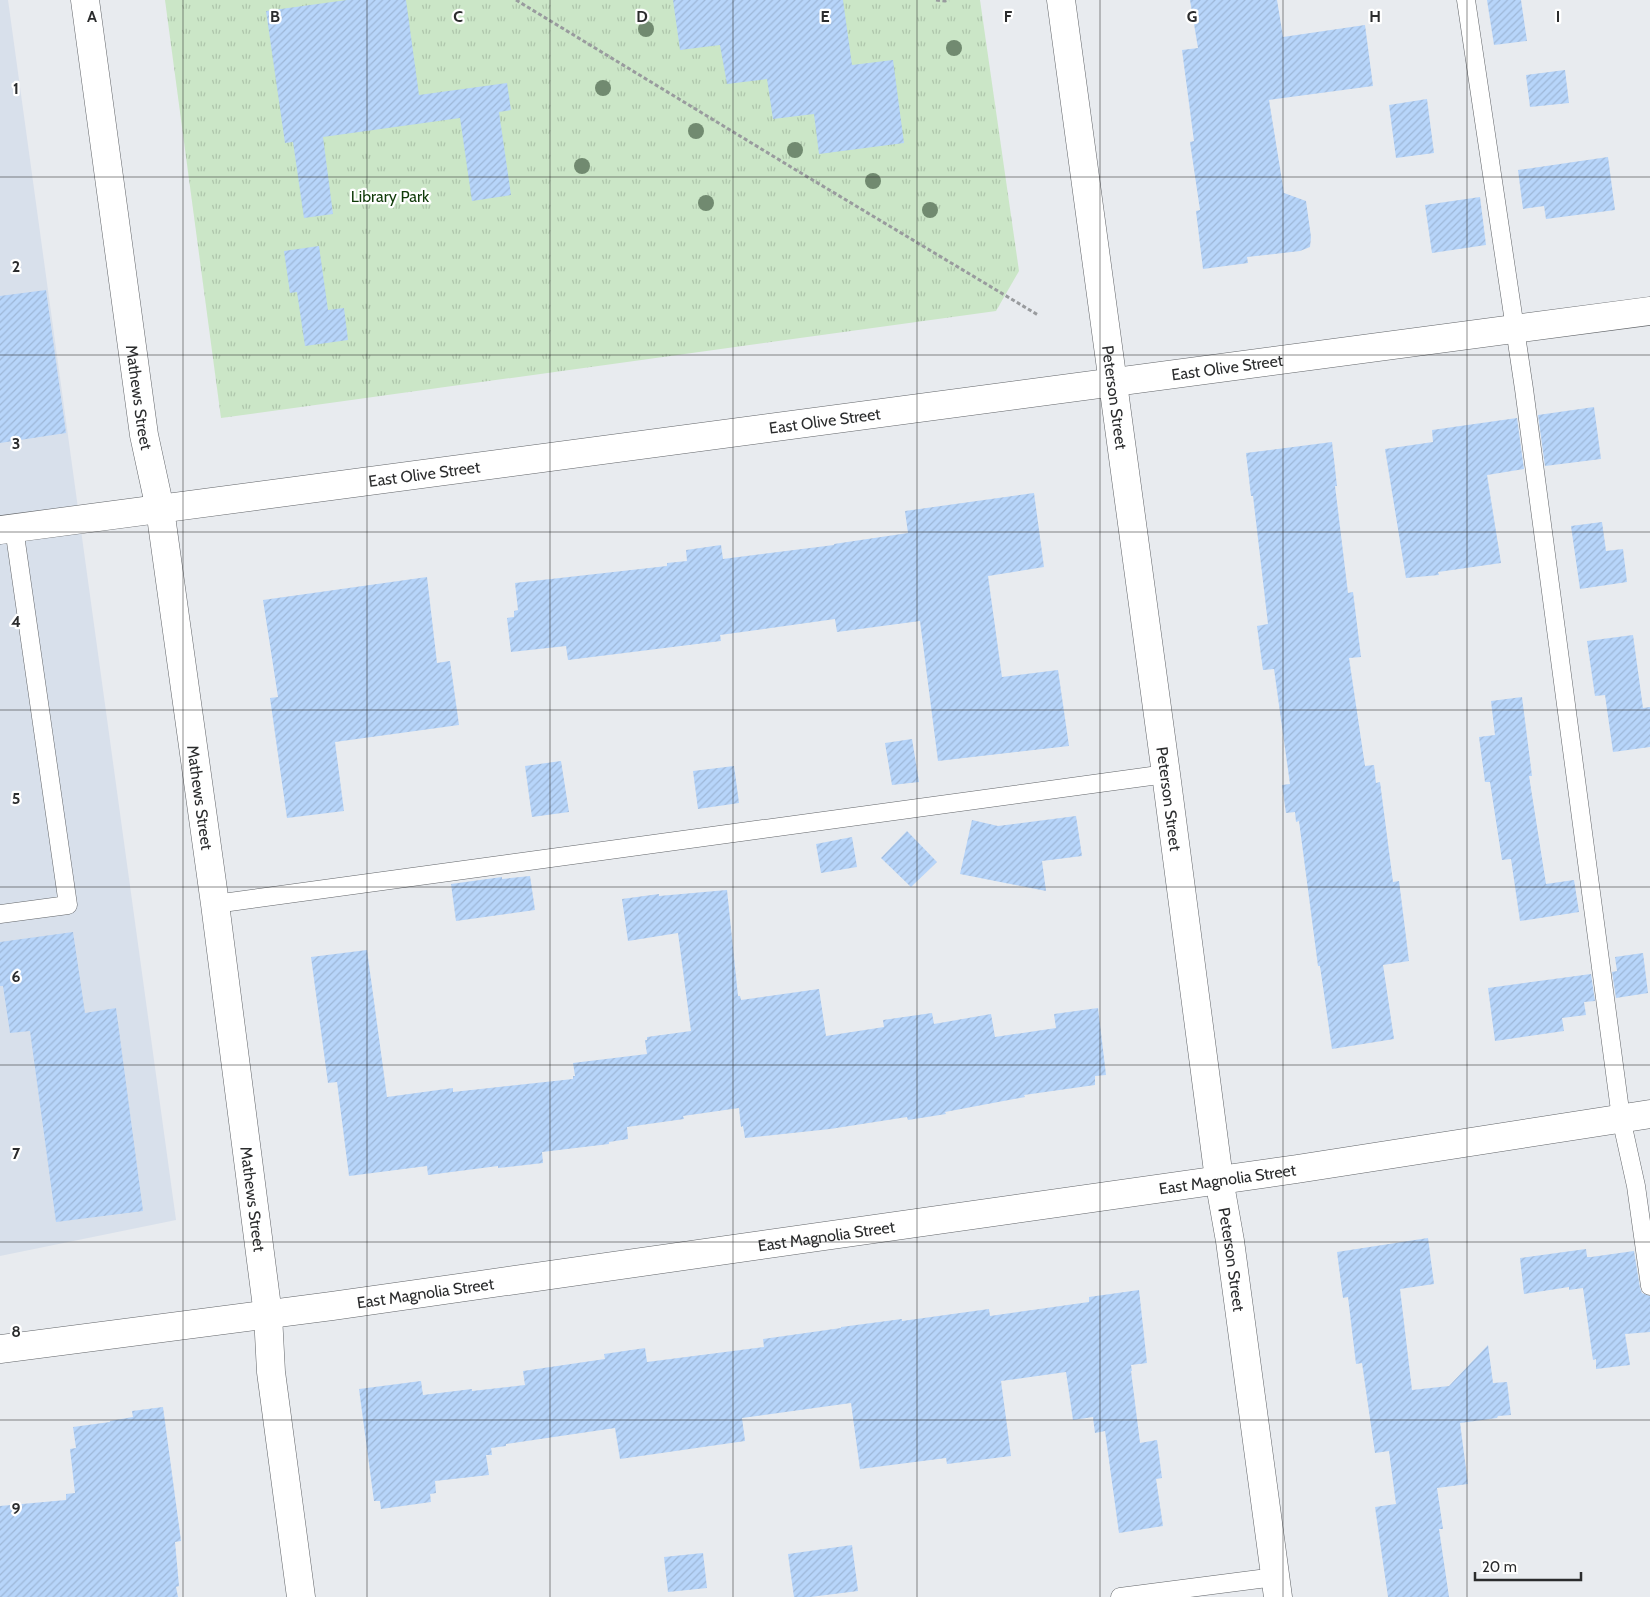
<svg xmlns="http://www.w3.org/2000/svg" width="1650" height="1597" viewBox="0 0 1650 1597" font-family="Cabin,sans-serif">
  <style>
    .built { fill: #d8e0eb }
    .grass { fill: url(#grass-tufts) }
    .building { fill: url(#building-hatch) }
    .lines { fill: none; stroke-linecap: round; stroke-linejoin: round }
    .service-casing { stroke: #616468; stroke-width: 19 }
    .minor-casing { stroke: #616468; stroke-width: 29 }
    .path { stroke: #999b9e; stroke-width: 3; stroke-dasharray: 4 2.5; stroke-linecap: butt }
    .service { stroke: #fff; stroke-width: 18 }
    .minor { stroke: #fff; stroke-width: 28 }
    .tree { fill: #718a70 }
    .grid { fill: none; stroke: #2b2c2d; stroke-width: 1; stroke-opacity: 0.55 }
    .labels { text-anchor: middle; stroke-width: 4.5; stroke-linejoin: round; paint-order: stroke }
    .park-label { font-size: 16px; fill: #103b09; stroke: #fff }
    .street-label { font-size: 16px; fill: #2b2c2d; stroke: #fff }
    .grid-label { font-size: 16px; text-anchor: middle; font-weight: bold; fill: #2b2c2d; stroke: #fff; stroke-width: 4.5; stroke-linejoin: round; paint-order: stroke }
  </style>
  <defs>
    <pattern id="grass-tufts" width="24" height="20" patternUnits="userSpaceOnUse" patternTransform="scale(1.25)"><rect width="24" height="20" fill="#cbe6c7"/><path d="M3 7l-1-3M5 7V3M7 7l1-3M15 17l-1-3M17 17v-4M19 17l1-3" fill="none" stroke="#aec5ab"/></pattern>
    <pattern id="building-hatch" width="6" height="6" patternUnits="userSpaceOnUse" patternTransform="scale(1.25)"><rect width="6" height="6" fill="#b7d5fa"/><path d="M-1 1l2-2M0 6l6-6M5 7l2-2" fill="none" stroke="#9eb7d7"/></pattern>
  </defs>
  <rect width="100%" height="100%" fill="#e8ebef"/>
  <!-- built -->
  <polygon class="built" points="0,0 8,0 176,1220 0,1256"/>
  <!-- grass -->
  <polygon class="grass" points="165,0 980,0 1019,271 996,311 221,418"/>
  <!-- building -->
  <g class="building">
    <polygon points="347,0 406,0 419,95 507,83 511,110 499,112 511,195 472,201 460,118 323,137 333,214 304,218 293,142 285,143 266,11"/>
    <polygon points="673,0 843,0 852,65 893,60 904,143 819,154 814,114 773,119 767,79 727,84 720,45 680,50"/>
    <polygon points="1190,0 1277,0 1283,37 1365,25 1373,86 1269,100 1284,193 1306,201 1311,237 1310,247 1300,251 1247,257 1248,263 1203,269 1196,211 1200,210 1190,142 1194,141 1182,50 1198,48"/>
    <polygon points="1487,0 1521,0 1527,41 1494,45"/>
    <polygon points="1565,70 1569,103 1530,107 1526,75"/>
    <polygon points="1427,99 1434,153 1396,158 1389,105"/>
    <polygon points="1608,157 1615,210 1546,219 1544,206 1523,209 1518,170"/>
    <polygon points="1480,197 1486,245 1432,253 1425,205"/>
    <polygon points="319,246 328,310 344,308 348,340 305,346 297,292 290,293 284,251"/>
    <polygon points="46,290 66,433 0,443 0,296"/>
    <polygon points="1594,407 1601,459 1545,466 1538,415"/>
    <polygon points="1517,418 1524,469 1487,475 1501,563 1438,572 1439,575 1406,578 1385,449 1433,442 1432,430"/>
    <polygon points="1332,442 1337,486 1335,486 1348,593 1353,592 1361,657 1349,658 1365,766 1374,765 1376,783 1380,782 1393,882 1399,881 1409,961 1383,965 1394,1039 1332,1049 1320,966 1318,966 1299,821 1296,822 1295,812 1286,813 1282,785 1290,784 1274,669 1263,670 1257,626 1268,624 1253,496 1251,496 1246,453"/>
    <polygon points="1034,493 1044,567 988,576 1002,677 1058,670 1069,746 938,761 920,621 837,632 835,619 720,635 721,641 568,660 566,646 511,652 507,618 514,617 514,611 518,610 515,583 667,566 667,563 687,561 686,550 721,545 723,559 834,545 834,544 908,533 905,511"/>
    <polygon points="1602,522 1606,551 1623,549 1627,582 1580,589 1571,526"/>
    <polygon points="427,577 437,663 450,661 459,725 335,742 344,811 287,818 270,698 278,697 263,600"/>
    <polygon points="1633,635 1643,708 1650,707 1650,747 1613,752 1605,695 1595,696 1587,641"/>
    <polygon points="1522,697 1532,776 1529,776 1546,884 1574,880 1579,912 1520,921 1511,859 1502,860 1490,782 1485,782 1479,737 1495,735 1491,701"/>
    <polygon points="912,739 919,782 892,785 885,743"/>
    <polygon points="561,761 569,812 532,817 525,766"/>
    <polygon points="734,766 739,803 698,809 693,771"/>
    <polygon points="1076,816 1082,856 1042,861 1046,891 960,874 972,820 998,826"/>
    <polygon points="907,831 937,862 911,887 881,858"/>
    <polygon points="852,837 857,867 821,873 816,844"/>
    <polygon points="530,876 535,910 456,921 451,884 502,877 502,879"/>
    <polygon points="727,890 738,996 740,996 741,1000 819,989 826,1036 884,1027 883,1020 932,1013 934,1024 991,1014 995,1037 1056,1028 1054,1014 1098,1008 1106,1075 1095,1076 1095,1085 1024,1095 1025,1097 945,1112 946,1114 908,1120 907,1117 830,1129 745,1138 743,1126 741,1127 739,1108 683,1116 684,1119 627,1127 628,1139 609,1142 609,1144 542,1152 543,1163 498,1168 498,1166 428,1175 427,1166 349,1176 337,1082 328,1083 311,957 367,950 387,1097 453,1088 453,1092 573,1079 573,1076 575,1076 573,1063 647,1054 645,1040 647,1040 647,1037 691,1031 678,933 628,941 622,899 659,894 659,896"/>
    <polygon points="73,932 85,1013 116,1008 143,1211 56,1222 30,1031 10,1033 3,986 0,986 0,942"/>
    <polygon points="1643,953 1648,993 1616,998 1612,972 1617,971 1615,957"/>
    <polygon points="1591,974 1595,1001 1584,1002 1586,1015 1562,1018 1564,1031 1495,1041 1488,988"/>
    <polygon points="1428,1238 1434,1284 1400,1289 1412,1390 1449,1386 1488,1345 1493,1383 1507,1382 1511,1415 1498,1416 1497,1418 1460,1423 1468,1484 1437,1488 1443,1529 1439,1529 1449,1597 1388,1597 1375,1507 1396,1504 1389,1451 1375,1453 1362,1363 1356,1364 1348,1297 1343,1298 1337,1252"/>
    <polygon points="1586,1249 1587,1257 1591,1257 1634,1251 1640,1288 1642,1293 1650,1296 1650,1332 1625,1334 1630,1365 1596,1369 1596,1359 1593,1360 1583,1288 1569,1290 1569,1287 1524,1294 1520,1258"/>
    <polygon points="1139,1290 1147,1363 1131,1365 1132,1371 1131,1371 1140,1443 1157,1440 1162,1478 1156,1479 1163,1526 1119,1533 1105,1431 1095,1433 1093,1417 1073,1420 1066,1372 1001,1381 1011,1456 947,1464 946,1458 860,1469 851,1403 742,1418 745,1441 620,1459 615,1428 506,1444 506,1446 491,1448 492,1455 486,1455 489,1475 435,1481 436,1493 430,1494 431,1502 381,1509 380,1501 374,1501 359,1389 421,1381 423,1395 472,1389 472,1391 525,1385 523,1371 605,1359 604,1354 645,1348 647,1362 764,1347 763,1339 841,1328 841,1327 902,1319 902,1321 989,1309 990,1316 1089,1302 1089,1297"/>
    <polygon points="163,1407 181,1541 175,1542 179,1586 176,1587 178,1597 0,1597 0,1506 66,1500 66,1494 75,1493 70,1449 76,1448 73,1427 110,1422 110,1421 133,1417 132,1411"/>
    <polygon points="852,1545 858,1591 810,1597 794,1597 788,1554"/>
    <polygon points="703,1553 707,1588 668,1592 664,1557"/>
  </g>
  <g class="lines">
    <defs>
      <g id="service">
        <polyline points="1466,0 1524,389 1621,1118 1636,1186 1650,1286"/>
        <polyline points="215,904 1166,774"/>
        <polyline points="0,914 68,905 14,528"/>
        <polyline points="1120,1597 1275,1577"/>
      </g>
      <g id="minor">
        <path id="s1" d="M85 0 144 435 160 509 215 904 268 1315 271 1372 301 1597"/>
        <path id="s2" d="M1061 0 1166 774 1219 1179 1230 1241 1278 1597"/>
        <path id="s3" d="M0 530 1650 311"/>
        <path id="s4" d="M0 1349 332 1306 1297 1169 1650 1114"/>
      </g>
    </defs>
    <!-- service casing -->
    <use href="#service" class="service-casing"/>
    <!-- minor casing -->
    <use href="#minor" class="minor-casing"/>
    <!-- path -->
    <g class="path">
      <polyline points="516,0 791,167 1038,315"/>
      <polyline points="936,0 945,1 949,0"/>
    </g>
    <!-- service -->
    <use href="#service" class="service"/>
    <!-- minor -->
    <use href="#minor" class="minor"/>
  </g>
  <!-- trees -->
  <g class="tree">
    <circle cx="646" cy="29" r="8"/>
    <circle cx="954" cy="48" r="8"/>
    <circle cx="603" cy="88" r="8"/>
    <circle cx="696" cy="131" r="8"/>
    <circle cx="795" cy="150" r="8"/>
    <circle cx="582" cy="166" r="8"/>
    <circle cx="873" cy="181" r="8"/>
    <circle cx="706" cy="203" r="8"/>
    <circle cx="930" cy="210" r="8"/>
  </g>
  <!-- grid -->
  <path class="grid" d="M183 0V1597M367 0V1597M550 0V1597M733 0V1597M917 0V1597M1100 0V1597M1283 0V1597M1467 0V1597M0 177H1650M0 355H1650M0 532H1650M0 710H1650M0 887H1650M0 1065H1650M0 1242H1650M0 1420H1650"/>
  <g class="labels">
    <!-- park labels -->
    <g class="park-label">
      <text x="390" y="202">Library Park</text>
    </g>
    <!-- street labels -->
    <g class="street-label">
      <text dy="6" stroke="none"><textPath href="#s3" startOffset="1238">East Olive Street</textPath></text>
      <text dy="6" stroke="none"><textPath href="#s1" startOffset="401">Mathews Street</textPath></text>
      <text dy="6" stroke="none"><textPath href="#s2" startOffset="401">Peterson Street</textPath></text>
      <text dy="6" stroke="none"><textPath href="#s3" startOffset="832">East Olive Street</textPath></text>
      <text dy="6" stroke="none"><textPath href="#s3" startOffset="428">East Olive Street</textPath></text>
      <text dy="6" stroke="none"><textPath href="#s1" startOffset="806">Mathews Street</textPath></text>
      <text dy="6" stroke="none"><textPath href="#s2" startOffset="806">Peterson Street</textPath></text>
      <text dy="6" stroke="none"><textPath href="#s4" startOffset="1239">East Magnolia Street</textPath></text>
      <text dy="6" stroke="none"><textPath href="#s1" startOffset="1211">Mathews Street</textPath></text>
      <text dy="6" stroke="none"><textPath href="#s4" startOffset="834">East Magnolia Street</textPath></text>
      <text dy="6" stroke="none"><textPath href="#s2" startOffset="1271">Peterson Street</textPath></text>
      <text dy="6" stroke="none"><textPath href="#s4" startOffset="429">East Magnolia Street</textPath></text>
    </g>
  </g>
  <g class="grid-label">
    <text x="92" y="22">A</text>
    <text x="275" y="22">B</text>
    <text x="458" y="22">C</text>
    <text x="642" y="22">D</text>
    <text x="825" y="22">E</text>
    <text x="1008" y="22">F</text>
    <text x="1192" y="22">G</text>
    <text x="1375" y="22">H</text>
    <text x="1558" y="22">I</text>
    <text x="16" y="94">1</text>
    <text x="16" y="272">2</text>
    <text x="16" y="449">3</text>
    <text x="16" y="627">4</text>
    <text x="16" y="804">5</text>
    <text x="16" y="982">6</text>
    <text x="16" y="1159">7</text>
    <text x="16" y="1337">8</text>
    <text x="16" y="1514">9</text>
  </g>
  <!-- scale -->
  <path d="M1475 1572v8h106v-8" fill="none" stroke="#2b2c2d" stroke-width="2.5"/>
  <text x="1482" y="1572" font-size="15" fill="#2b2c2d" stroke="#ffffff" stroke-width="4" paint-order="stroke">20 m</text>
</svg>
